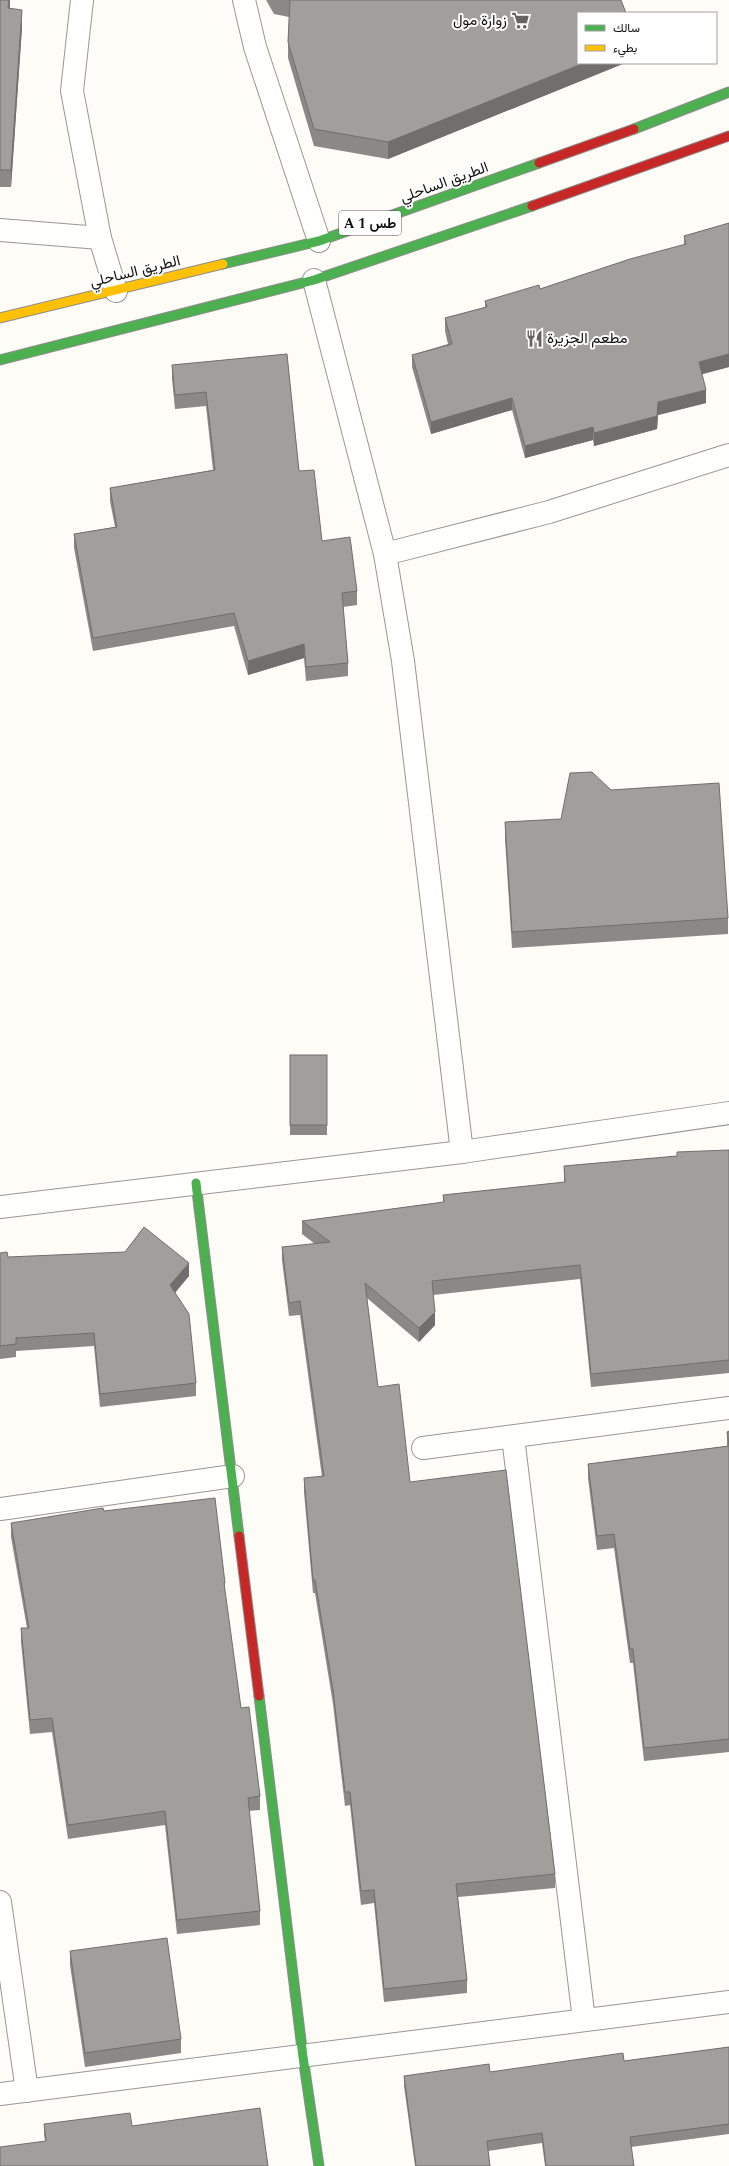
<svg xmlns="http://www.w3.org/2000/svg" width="729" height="2166" viewBox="0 0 729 2166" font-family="Spectral,Vazirmatn,serif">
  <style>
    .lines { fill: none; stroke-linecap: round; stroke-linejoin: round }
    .street-casing { stroke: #979795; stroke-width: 24 }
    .fast-casing { stroke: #8e8d8b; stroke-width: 11 }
    .slow-casing { stroke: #8e8d8b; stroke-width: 11 }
    .jam-casing { stroke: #8e8d8b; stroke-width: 11 }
    .street { stroke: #fffffe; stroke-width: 22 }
    .fast { stroke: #4caf50; stroke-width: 9 }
    .slow { stroke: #ffc107; stroke-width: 9 }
    .jam { stroke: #c62828; stroke-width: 9 }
    .wall { fill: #8a8986 }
    .shaded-wall { fill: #716f6d }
    .building { fill: #a19f9c; stroke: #716f6d }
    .labels { text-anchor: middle; stroke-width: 4; stroke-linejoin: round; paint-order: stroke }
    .shield { fill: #fff; stroke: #585858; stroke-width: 1 }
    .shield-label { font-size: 14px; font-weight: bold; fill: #111 }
    .poi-label { font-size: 15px; fill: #111; stroke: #fff; text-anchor: end }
    .street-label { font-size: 15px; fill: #111; stroke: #fff }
  </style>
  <rect width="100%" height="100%" fill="#fdfcf7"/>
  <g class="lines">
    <defs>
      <g id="street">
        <polyline points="82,0 72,91 100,238 116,291"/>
        <polyline points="244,0 255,47 319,241"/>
        <polyline points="0,230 100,238"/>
        <polyline points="314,280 385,554 403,661 462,1152"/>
        <polyline points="385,554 549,512 729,455"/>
        <polyline points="0,1207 462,1152 729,1113"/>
        <polyline points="513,1437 584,2020"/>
        <polyline points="423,1448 729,1408"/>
        <polyline points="0,1509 233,1476"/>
        <polyline points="0,1902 27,2091"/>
        <polyline points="0,2094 729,2002"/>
      </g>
      <g id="fast">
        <polyline points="634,129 729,92"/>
        <polyline points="223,264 319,241 539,163"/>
        <polyline points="0,360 314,280 532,206"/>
        <polyline points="196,1183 239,1536"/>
        <polyline points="259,1696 303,2057 319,2166"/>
      </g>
      <polyline id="slow" points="0,318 223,264"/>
      <g id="jam">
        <polyline points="539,163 634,129"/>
        <polyline points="532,206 729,136"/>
        <polyline points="239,1536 259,1696"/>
      </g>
    </defs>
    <!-- street casing -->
    <use href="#street" class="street-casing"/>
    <!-- fast casing -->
    <use href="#fast" class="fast-casing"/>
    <!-- slow casing -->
    <use href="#slow" class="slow-casing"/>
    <!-- jam casing -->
    <use href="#jam" class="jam-casing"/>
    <!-- street -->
    <use href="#street" class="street"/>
    <!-- fast -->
    <use href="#fast" class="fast"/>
    <!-- slow -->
    <use href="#slow" class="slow"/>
    <!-- jam -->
    <use href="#jam" class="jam"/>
  </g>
  <!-- wall -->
  <g class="wall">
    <polygon points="0,0 10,0 10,8 22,27 11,187 0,187"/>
    <polygon points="266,0 621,0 578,63 625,63 388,159 314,146 288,58 288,42 289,17 274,14"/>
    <polygon points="729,223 729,367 702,374 706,403 658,415 657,429 594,446 593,440 525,458 512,410 431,434 412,367 412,355 448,344 445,331 445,318 485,307 485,301 540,289 684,245 684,236"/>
    <polygon points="287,354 299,471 322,541 357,591 357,605 343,607 348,663 348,676 306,681 304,658 248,675 234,626 93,651 74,548 74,534 115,527 110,501 110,488 213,470 206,406 175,409 172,379 172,365"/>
    <polygon points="505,822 728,918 728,934 512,948 505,839"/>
    <rect x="290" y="1055" width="37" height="80"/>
    <polygon points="729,1150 729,1373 591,1387 580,1279 433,1295 435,1325 419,1342 367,1298 378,1387 410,1482 555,1874 555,1888 458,1897 467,1980 467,1993 384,2002 374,1903 361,1905 350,1805 345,1806 333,1704 315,1593 313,1593 304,1492 304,1478 322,1477 300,1315 289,1316 282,1260 282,1247 315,1244 302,1234 302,1221 443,1202 443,1195 564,1182 564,1166 677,1156"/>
    <polygon points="0,1253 8,1257 189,1276 175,1293 196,1383 196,1396 100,1407 94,1346 16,1351 16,1357 0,1359"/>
    <polygon points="729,1431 729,1752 644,1761 633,1663 630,1663 614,1548 597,1550 588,1478 588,1464 727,1446 727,1432"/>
    <polygon points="104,1511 225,1583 225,1596 241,1708 260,1796 260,1810 249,1811 260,1911 260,1925 177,1934 165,1825 68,1839 52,1732 30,1734 21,1642 21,1628 27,1628 11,1537 11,1523"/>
    <polygon points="70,1951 181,2039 181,2053 85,2067 70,1965"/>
    <polygon points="729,2047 729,2134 631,2147 634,2166 545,2166 542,2143 488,2151 490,2166 415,2166 404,2086 404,2076 490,2072 624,2061"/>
    <polygon points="44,2124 132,2126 45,2141 44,2134"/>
  </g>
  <!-- shaded-wall -->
  <g class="shaded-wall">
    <polygon points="9,0 10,0 8,25 8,8"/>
    <polygon points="22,10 22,27 11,187 11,170"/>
    <polygon points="584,63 625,63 388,159 388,142"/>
    <polygon points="729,354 729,367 699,375 699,362"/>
    <polygon points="706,390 706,403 658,415 657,429 594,446 594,433 658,402"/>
    <polygon points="512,398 512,410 431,434 431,422"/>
    <polygon points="593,427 593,440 525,458 525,446"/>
    <polygon points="304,644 304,658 248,675 248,661"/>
    <polygon points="189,1263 189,1276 170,1298 170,1285"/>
    <polygon points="435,1312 435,1325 419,1342 419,1328"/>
  </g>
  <!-- building -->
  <g class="building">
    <polygon points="0,0 9,0 8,8 22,10 11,170 0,170"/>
    <polygon points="290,0 621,0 626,13 578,13 578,63 584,63 388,142 314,129 288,42"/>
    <polygon points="729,223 729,354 699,362 706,390 658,402 657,416 594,433 593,427 525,446 512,398 431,422 412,355 452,344 445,318 487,307 485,301 539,285 540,289 630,259 686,244 684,236"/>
    <polygon points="287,354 299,471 314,470 322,541 350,537 357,591 342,593 348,663 306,667 304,644 248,661 234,613 93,638 74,534 117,527 110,488 215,470 206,392 175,395 172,365"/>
    <polygon points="592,772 611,790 719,783 728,918 512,932 505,822 561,819 570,773"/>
    <rect x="290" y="1055" width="37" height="70"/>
    <polygon points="729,1150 729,1360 591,1374 580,1265 432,1281 435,1312 419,1328 365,1283 378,1387 399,1384 410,1482 506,1470 555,1874 456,1884 467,1980 384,1989 374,1890 361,1891 350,1792 345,1792 333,1690 315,1580 313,1580 304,1478 324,1476 300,1301 289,1303 282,1247 330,1242 302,1221 444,1202 443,1195 565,1182 564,1166 677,1156 677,1152"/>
    <polygon points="144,1227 189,1263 170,1285 189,1314 196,1383 100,1394 94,1333 16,1338 16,1344 0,1346 0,1253 7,1252 8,1257 125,1252"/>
    <polygon points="729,1431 729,1445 727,1432"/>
    <polygon points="729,1446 729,1739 644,1748 633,1649 630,1649 614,1534 597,1536 588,1464"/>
    <polygon points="215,1498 225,1583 224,1583 241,1708 249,1707 260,1796 248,1798 260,1911 177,1920 165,1811 68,1825 52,1718 30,1720 21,1628 29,1628 11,1523 103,1508 104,1511"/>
    <polygon points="167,1938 181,2039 85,2053 70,1951"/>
    <polygon points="729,2047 729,2124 630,2137 634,2166 546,2166 542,2133 487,2141 490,2166 416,2166 404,2076 489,2064 490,2072 623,2053 624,2061"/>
    <polygon points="260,2108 268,2166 0,2166 0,2147 46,2141 44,2124 130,2113 132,2126"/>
  </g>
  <!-- icons -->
  <defs>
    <symbol id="supermarket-bare" viewBox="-9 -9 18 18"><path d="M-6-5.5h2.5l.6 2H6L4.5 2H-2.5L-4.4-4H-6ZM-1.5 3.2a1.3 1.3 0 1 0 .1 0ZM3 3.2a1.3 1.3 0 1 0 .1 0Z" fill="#646362" stroke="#fff" stroke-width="2.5" paint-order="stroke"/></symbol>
    <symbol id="restaurant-bare" viewBox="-9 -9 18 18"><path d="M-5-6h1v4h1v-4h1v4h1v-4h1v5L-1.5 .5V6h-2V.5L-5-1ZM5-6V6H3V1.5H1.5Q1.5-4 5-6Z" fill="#646362" stroke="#fff" stroke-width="2.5" paint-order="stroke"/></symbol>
  </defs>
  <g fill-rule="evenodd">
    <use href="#supermarket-bare" x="508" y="8" width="25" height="25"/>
    <use href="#restaurant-bare" x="522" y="326" width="25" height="25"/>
  </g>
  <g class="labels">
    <!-- shield labels -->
    <rect class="shield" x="339" y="211" width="62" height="24" rx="3"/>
    <g class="shield-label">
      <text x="370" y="228">A 1 طس</text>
    </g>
    <!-- poi labels -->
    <g class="poi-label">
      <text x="507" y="25">زوارة مول</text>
      <text x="547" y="343" text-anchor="start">مطعم الجزيرة</text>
    </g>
    <!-- street labels -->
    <g class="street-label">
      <text transform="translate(444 182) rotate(-20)" y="5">الطريق الساحلي</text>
      <text transform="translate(135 271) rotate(-14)" y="5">الطريق الساحلي</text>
    </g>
  </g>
  <!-- legend -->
  <rect x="577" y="12" width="140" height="52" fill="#ffffff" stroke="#a0a0a0"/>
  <rect x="585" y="25" width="20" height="6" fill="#4caf50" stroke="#a0a0a0"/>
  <text x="613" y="32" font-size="12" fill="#111111">سالك</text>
  <rect x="585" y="45" width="20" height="6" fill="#ffc107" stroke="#a0a0a0"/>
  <text x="613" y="52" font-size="12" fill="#111111">بطيء</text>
</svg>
